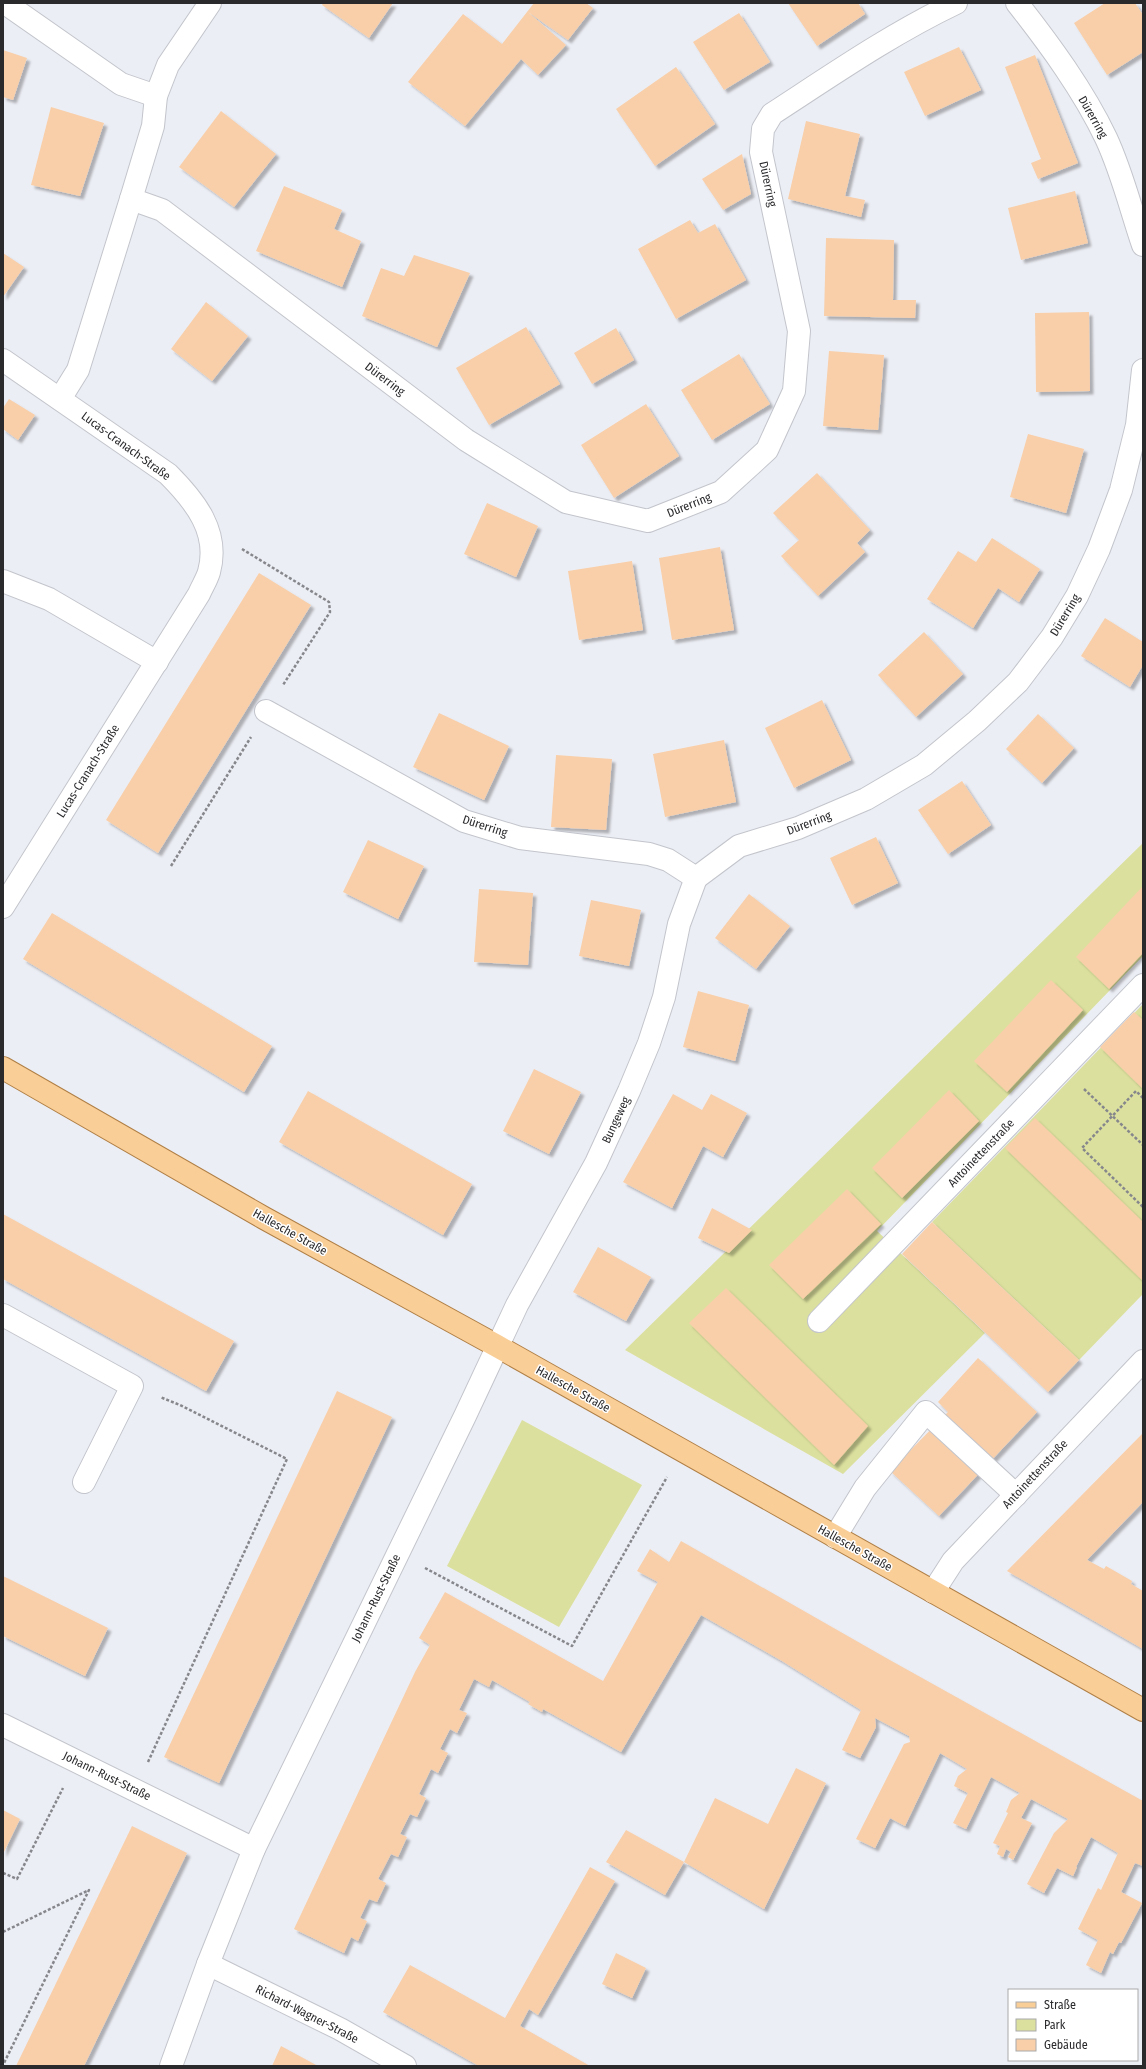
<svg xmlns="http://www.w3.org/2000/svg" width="1146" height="2069" viewBox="0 0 1146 2069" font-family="'Fira Sans Condensed',sans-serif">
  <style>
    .green { fill: #dbe09e }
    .building { fill: #f9cfa9; filter: url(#shadow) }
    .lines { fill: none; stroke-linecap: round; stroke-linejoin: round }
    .minor-casing { stroke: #c3c5cc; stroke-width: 24 }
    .major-casing { stroke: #af7f45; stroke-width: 24 }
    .path { stroke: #86878c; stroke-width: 2.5; stroke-dasharray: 3 2; stroke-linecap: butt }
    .minor { stroke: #fff; stroke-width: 22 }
    .major { stroke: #face97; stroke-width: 22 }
    .labels { text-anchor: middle; stroke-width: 3; stroke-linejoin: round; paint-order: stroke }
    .street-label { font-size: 12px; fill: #2a2a2d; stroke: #fff }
  </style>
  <defs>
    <filter id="shadow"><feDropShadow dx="3.5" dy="3.5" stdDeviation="1" flood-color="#0004"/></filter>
  </defs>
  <rect width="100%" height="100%" fill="#eceef5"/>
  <!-- green -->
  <g class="green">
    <polygon points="1143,843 1143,956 877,1231 985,1333 843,1474 625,1350"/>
    <polygon points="1143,1004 1143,1294 1079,1360 932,1222"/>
    <polygon points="522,1420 642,1485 559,1627 447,1566"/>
  </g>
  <!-- building -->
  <g class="building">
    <polygon points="323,3 393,3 369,38 322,5"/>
    <polygon points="534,3 586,3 593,8 568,40 528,12 566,45 538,75 521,59 465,126 408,82 463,14 502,44"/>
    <polygon points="788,3 858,3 865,14 817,46"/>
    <polygon points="1105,3 1135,3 1143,15 1143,52 1107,75 1074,23"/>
    <polygon points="739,13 770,62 724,90 693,42"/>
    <polygon points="959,47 981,90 925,116 904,72"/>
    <polygon points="3,50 27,58 13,100 3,97"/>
    <polygon points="1035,55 1078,163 1038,179 1031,163 1041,159 1005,67"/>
    <polygon points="676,67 715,124 655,166 616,109"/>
    <polygon points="51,107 104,123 80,196 31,185"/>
    <polygon points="221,111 276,154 234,207 179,167"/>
    <polygon points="806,121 860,134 845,196 865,200 861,217 788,199"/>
    <polygon points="742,154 751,194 723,210 702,179"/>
    <polygon points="284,186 342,210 334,229 361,241 342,287 256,251"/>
    <polygon points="1075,191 1088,243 1021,260 1008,208"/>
    <polygon points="690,220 698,233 715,224 746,280 676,319 638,249"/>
    <polygon points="826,238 894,240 893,300 916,300 915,318 824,316"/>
    <polygon points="3,253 24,267 3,297"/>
    <polygon points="414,255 470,273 437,347 362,316 381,268 404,276"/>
    <polygon points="206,302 248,336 212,381 171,349"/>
    <polygon points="1089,312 1090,391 1036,392 1035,313"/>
    <polygon points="526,327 560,384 489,425 456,368"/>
    <polygon points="616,328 634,360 592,384 574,353"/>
    <polygon points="829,351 884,355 878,430 823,426"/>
    <polygon points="739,354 770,404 712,440 681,390"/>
    <polygon points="9,399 35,415 18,440 3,429 3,408"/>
    <polygon points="646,404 679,456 614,498 581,445"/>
    <polygon points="1028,434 1084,449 1066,513 1010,497"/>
    <polygon points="817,473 870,530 857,543 865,552 818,596 781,556 799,540 773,513"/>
    <polygon points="487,503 538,526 516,577 464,554"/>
    <polygon points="992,538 1040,569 1019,602 998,588 973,628 927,599 958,551 976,562"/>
    <polygon points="720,547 734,630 672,640 659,558"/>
    <polygon points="632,561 643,630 579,640 568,571"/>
    <polygon points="259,573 311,605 158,853 106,820"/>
    <polygon points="1105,618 1143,642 1143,665 1130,687 1081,656"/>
    <polygon points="924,632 963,674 916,717 878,675"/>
    <polygon points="822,700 851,760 794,788 765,728"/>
    <polygon points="439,713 509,746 484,800 413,767"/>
    <polygon points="1038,714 1074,748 1042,783 1006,749"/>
    <polygon points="724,740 736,802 665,817 653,754"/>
    <polygon points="556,755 612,759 606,830 551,827"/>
    <polygon points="962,781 991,825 948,854 918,810"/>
    <polygon points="876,837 898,883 852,905 830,858"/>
    <polygon points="368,840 424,866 398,919 343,892"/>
    <polygon points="1143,886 1143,953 1109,989 1076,957"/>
    <polygon points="479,889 533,893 528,965 474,962"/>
    <polygon points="749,894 790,926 756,969 715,938"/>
    <polygon points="591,900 641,910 629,966 579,956"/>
    <polygon points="52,913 272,1046 244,1092 23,959"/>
    <polygon points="1051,980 1083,1010 1007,1092 974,1061"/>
    <polygon points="698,991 749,1005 735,1061 683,1047"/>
    <polygon points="1134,1012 1143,1020 1143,1089 1100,1047"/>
    <polygon points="534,1069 581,1092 549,1154 503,1131"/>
    <polygon points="949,1090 979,1121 902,1198 872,1168"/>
    <polygon points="308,1091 472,1184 443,1235 279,1142"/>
    <polygon points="673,1094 702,1110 711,1094 747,1113 723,1157 703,1146 672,1208 623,1182"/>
    <polygon points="1035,1118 1143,1222 1143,1281 1005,1148"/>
    <polygon points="847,1189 881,1224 803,1299 769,1265"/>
    <polygon points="712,1208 752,1230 729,1253 698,1238"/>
    <polygon points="3,1214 234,1341 206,1391 3,1279"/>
    <polygon points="932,1222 1079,1360 1048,1392 902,1254"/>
    <polygon points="598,1247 651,1277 626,1321 573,1292"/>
    <polygon points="726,1288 868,1426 834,1465 689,1323"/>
    <polygon points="978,1358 1037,1412 939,1516 890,1471 948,1412 938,1402"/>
    <polygon points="337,1391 392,1417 219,1783 164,1757"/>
    <polygon points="1143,1433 1143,1502 1087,1560 1104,1569 1106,1566 1132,1581 1131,1584 1143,1591 1143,1649 1007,1571"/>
    <polygon points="681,1541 888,1659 1143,1801 1143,1866 1135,1863 1121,1892 1142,1903 1121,1943 1119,1942 1113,1954 1110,1952 1101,1973 1086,1965 1098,1940 1078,1929 1098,1888 1101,1890 1118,1853 1091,1837 1076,1867 1077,1867 1073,1876 1057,1868 1044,1893 1027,1884 1054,1833 1068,1819 1031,1799 1021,1818 1032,1823 1013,1860 1008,1857 1011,1852 1006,1849 1003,1857 997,1854 1000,1846 993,1843 1008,1813 1006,1812 1011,1800 1020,1793 991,1777 966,1829 953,1823 968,1793 954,1786 958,1776 967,1769 940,1753 905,1826 890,1818 875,1848 856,1839 904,1744 910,1742 909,1736 875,1718 876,1727 860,1758 842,1750 861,1710 782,1661 701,1615 621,1752 543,1709 542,1712 528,1704 530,1702 492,1680 489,1687 474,1679 459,1710 467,1713 457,1733 450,1729 440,1749 448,1753 438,1773 431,1769 419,1794 426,1798 417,1817 410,1814 400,1834 407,1837 398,1857 391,1854 378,1879 386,1883 377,1902 369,1899 360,1918 367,1921 358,1941 351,1937 344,1953 294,1929 415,1672 430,1645 419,1638 445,1592 603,1681 658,1582 637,1571 650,1549 669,1562"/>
    <polygon points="3,1576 108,1628 85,1676 3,1636"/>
    <polygon points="796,1768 826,1783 764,1909 684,1862 715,1798 768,1824"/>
    <polygon points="3,1810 20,1819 3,1854"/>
    <polygon points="132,1826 187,1853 84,2066 16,2066"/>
    <polygon points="626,1830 684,1862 665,1895 606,1862"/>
    <polygon points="590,1867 615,1881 538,2015 529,2009 520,2026 590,2066 479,2066 383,2012 410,1965 505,2018"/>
    <polygon points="616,1953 646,1968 632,1998 602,1984"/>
    <polygon points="281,2046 318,2066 272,2066"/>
  </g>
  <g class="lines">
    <defs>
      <g id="minor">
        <polyline points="5,3 121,84 156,96"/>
        <path d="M1017 3C1050 45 1083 90 1106 138 1122 172 1131 210 1143 245"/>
        <path d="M131 199 162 210 466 440 566 502 648 521 721 492 767 450 794 391 799 331 761 152 763 129 772 114C832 75 891 34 956 3"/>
        <path d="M3 360 168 474C195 501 220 532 209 572 207 579 202 587 199 594L3 907"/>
        <polyline points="60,399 78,370 131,199 153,126 156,96 168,65 210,3"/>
        <polyline points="3,581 49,599 157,662"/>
        <polyline points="266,711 464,821 520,838 649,854 668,860 696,878"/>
        <polyline points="696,878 739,846 798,828 866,799 924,765 977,721 1018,682 1052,637 1077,596 1099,549 1121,490 1137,425 1143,370"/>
        <polyline points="3,1315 132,1386 84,1482"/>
        <polyline points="819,1321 1143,985"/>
        <polyline points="835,1537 865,1488 926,1412 1016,1495"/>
        <polyline points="933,1592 953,1561 1143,1361"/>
        <polyline points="3,1725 254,1849"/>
        <polyline points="208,1964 340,2029 405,2066"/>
        <polyline points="171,2066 208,1964 254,1849 465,1416 517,1305 596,1163 629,1091 649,1043 664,997 679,924 696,878"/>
      </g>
      <polyline id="major" points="3,1068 264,1218 497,1346 1143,1710"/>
    </defs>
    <!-- minor casing -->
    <use href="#minor" class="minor-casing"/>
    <!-- major casing -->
    <use href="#major" class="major-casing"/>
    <!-- path -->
    <g class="path">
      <polyline points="242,549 329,602 330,612 283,685"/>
      <polyline points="171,866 251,737"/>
      <polyline points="1084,1089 1143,1145"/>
      <polyline points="1143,1098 1136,1091 1082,1148 1143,1207"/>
      <polyline points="425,1568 572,1646 667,1477"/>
      <polyline points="148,1762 287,1459 180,1405 160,1397"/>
      <polyline points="3,1873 17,1879 63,1788"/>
      <polyline points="3,1932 89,1890 3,2065"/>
    </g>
    <!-- minor -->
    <use href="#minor" class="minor"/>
    <!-- major -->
    <use href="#major" class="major"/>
  </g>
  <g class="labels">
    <!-- street labels -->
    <g class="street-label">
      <text transform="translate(1093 117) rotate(60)" y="4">Dürerring</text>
      <text transform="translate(768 184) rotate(78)" y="4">Dürerring</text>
      <text transform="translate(385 379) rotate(37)" y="4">Dürerring</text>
      <text transform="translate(126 446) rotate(36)" y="4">Lucas-Cranach-Straße</text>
      <text transform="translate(689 505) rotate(-22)" y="4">Dürerring</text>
      <text transform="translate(1065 615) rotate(-59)" y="4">Dürerring</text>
      <text transform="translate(88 771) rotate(-58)" y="4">Lucas-Cranach-Straße</text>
      <text transform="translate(809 823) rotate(-21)" y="4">Dürerring</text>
      <text transform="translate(485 826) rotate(18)" y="4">Dürerring</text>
      <text transform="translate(616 1120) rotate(-65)" y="4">Bungeweg</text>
      <text transform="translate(981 1153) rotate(-46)" y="4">Antoinettenstraße</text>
      <text transform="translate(290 1232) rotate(29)" y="4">Hallesche Straße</text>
      <text transform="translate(573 1389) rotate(29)" y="4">Hallesche Straße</text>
      <text transform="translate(1035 1474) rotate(-47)" y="4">Antoinettenstraße</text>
      <text transform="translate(855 1548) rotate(29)" y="4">Hallesche Straße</text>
      <text transform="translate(376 1598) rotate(-64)" y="4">Johann-Rust-Straße</text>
      <text transform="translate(107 1776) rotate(26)" y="4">Johann-Rust-Straße</text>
      <text transform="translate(307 2014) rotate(27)" y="4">Richard-Wagner-Straße</text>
    </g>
  </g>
  <!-- border -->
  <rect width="1146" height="2069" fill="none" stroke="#2a2a2d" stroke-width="8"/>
  <!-- legend -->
  <rect x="1008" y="1989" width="130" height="72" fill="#ffffff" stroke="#aaaaab"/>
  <rect x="1016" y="2002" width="20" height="6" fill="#face97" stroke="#aaaaab"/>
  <text x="1044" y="2009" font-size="12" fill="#2a2a2d">Straße</text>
  <rect x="1016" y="2019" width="20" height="12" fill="#dbe09e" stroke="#aaaaab"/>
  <text x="1044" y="2029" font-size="12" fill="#2a2a2d">Park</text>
  <rect x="1016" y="2039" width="20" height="12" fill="#f9cfa9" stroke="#aaaaab"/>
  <text x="1044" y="2049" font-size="12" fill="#2a2a2d">Gebäude</text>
</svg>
